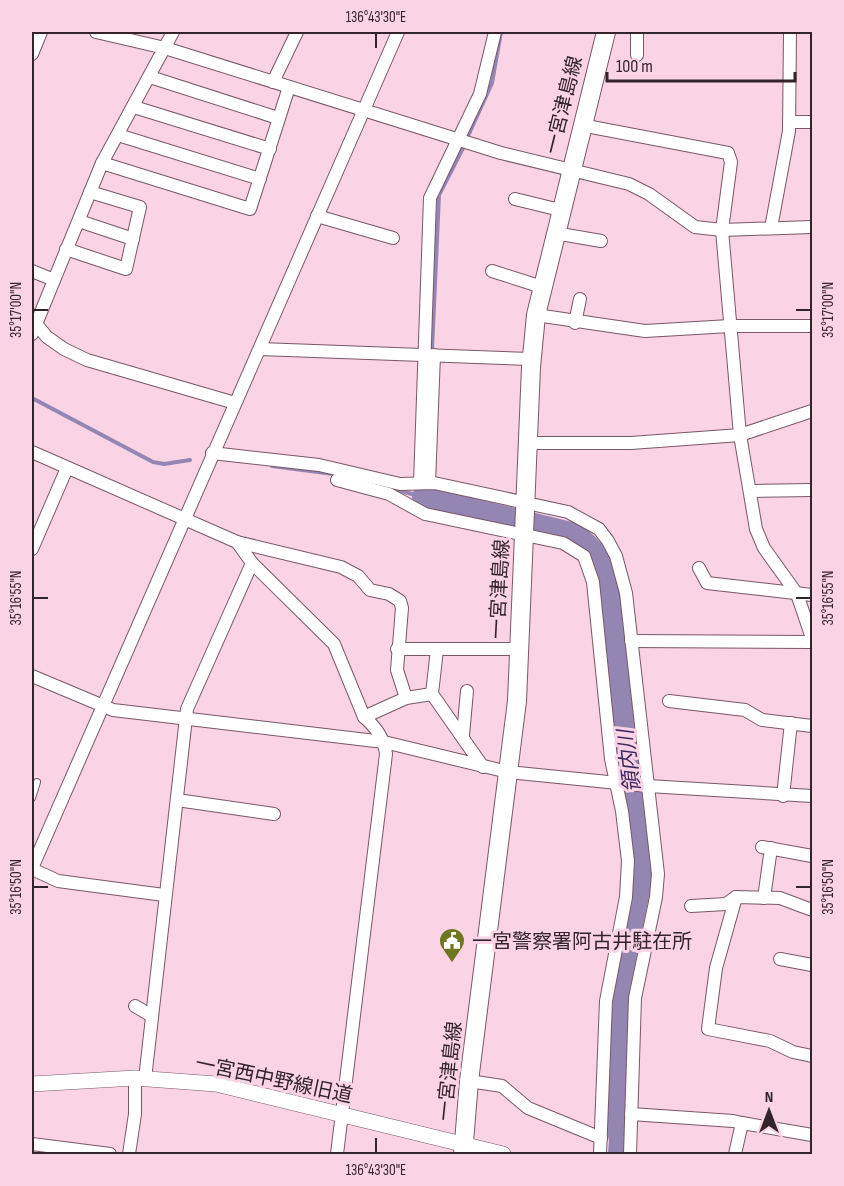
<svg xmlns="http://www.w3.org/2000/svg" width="844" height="1186" viewBox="0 0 844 1186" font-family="'Sofia Sans Condensed','Noto Sans JP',sans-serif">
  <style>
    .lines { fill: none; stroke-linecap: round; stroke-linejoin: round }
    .stream { stroke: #9486b3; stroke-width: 4 }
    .river { stroke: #9486b3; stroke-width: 22 }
    .service-casing { stroke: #785767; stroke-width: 8 }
    .minor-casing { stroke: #785767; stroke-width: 14 }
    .tertiary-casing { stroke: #785767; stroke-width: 16 }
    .secondary-casing { stroke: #785767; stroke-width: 20 }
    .service { stroke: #fff; stroke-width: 6 }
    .minor { stroke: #fff; stroke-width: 12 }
    .tertiary { stroke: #fff; stroke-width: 15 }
    .secondary { stroke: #fff; stroke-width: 18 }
    .ticks { fill: none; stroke: #33242b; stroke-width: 2 }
    .labels { text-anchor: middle; stroke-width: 6; stroke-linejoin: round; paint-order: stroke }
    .street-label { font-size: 20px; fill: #33242b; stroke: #fad3e5 }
    .poi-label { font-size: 20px; fill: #33242b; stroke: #fad3e5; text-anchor: start }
    .water-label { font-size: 21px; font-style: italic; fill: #3e2962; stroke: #fad3e5 }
    .neatline { fill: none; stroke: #33242b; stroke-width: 2 }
    .ticks-label { font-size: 15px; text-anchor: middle; fill: #33242b }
  </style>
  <rect width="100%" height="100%" fill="#fad3e5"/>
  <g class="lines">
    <!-- stream -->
    <g class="stream">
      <polyline points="468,136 492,83 501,32"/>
      <polyline points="432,350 439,195 464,146"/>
      <polyline points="32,398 153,462 164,464 190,460"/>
      <polyline points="272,466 333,474"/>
      <polyline points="390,488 423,497 424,486"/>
    </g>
    <!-- river -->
    <path class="river" d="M423 497 575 534C594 548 602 561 609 584L642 876 619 988 615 1119 620 1139 619 1154"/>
    <defs>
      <polyline id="service" points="32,798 37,782"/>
      <g id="minor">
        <polyline points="96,32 165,48 501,153 629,184 649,194 695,227 722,230 812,227"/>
        <polyline points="637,32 637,55"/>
        <polyline points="32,54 41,32"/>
        <polyline points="150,77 278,118"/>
        <polyline points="273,82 297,32"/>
        <polyline points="134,107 270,149"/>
        <polyline points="789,122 812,122"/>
        <polyline points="581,125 728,153 731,162 722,230 740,435 756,529 764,548 797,594 812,638"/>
        <polyline points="118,135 260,179"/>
        <polyline points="102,163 250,209 289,87"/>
        <polyline points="515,199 560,210"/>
        <polyline points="317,216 393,238"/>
        <polyline points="79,221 133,239"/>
        <polyline points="771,228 789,131 790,32"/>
        <polyline points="555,233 601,241"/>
        <polyline points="66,249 126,269 140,207 90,192"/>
        <polyline points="32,271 54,280"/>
        <polyline points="492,271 542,287"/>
        <polyline points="536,315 645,331 730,326 812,326"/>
        <polyline points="575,323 580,299"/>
        <polyline points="36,324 47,337 64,349 87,360 235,403"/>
        <polyline points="32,334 102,163 173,32"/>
        <polyline points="260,349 531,359"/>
        <polyline points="527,443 631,443 740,435 812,411"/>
        <polyline points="32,452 237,542 252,563 187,709 145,1079"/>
        <polyline points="212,453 319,465 400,484 434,483 568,512 599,529 608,541 616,556 626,593 658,874 656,897 635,998 630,1154"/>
        <polyline points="337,480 389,494 425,514 563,543 584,556 593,582 611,759 622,811 628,861 626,897 606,1001 600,1154"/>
        <polyline points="420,483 430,198 480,94 495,32"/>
        <polyline points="429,483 434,355"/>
        <polyline points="751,491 812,490"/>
        <polyline points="237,542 341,567 358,576 370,590 389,594 400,601 402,608 397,670 406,698"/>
        <polyline points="32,549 67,468"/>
        <path d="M252 563 334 644 364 717C376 727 384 738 386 754L337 1154"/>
        <polyline points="699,568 707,583 812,595"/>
        <polyline points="631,641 812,642"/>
        <polyline points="397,649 518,649"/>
        <polyline points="437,649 432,694 483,767"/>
        <polyline points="32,676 113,710 384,742 508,772 648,786 812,796"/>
        <polyline points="669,701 745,710 762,720 812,726"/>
        <polyline points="364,717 406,698 432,694"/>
        <polyline points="463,735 467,691"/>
        <polyline points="783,796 791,723"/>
        <polyline points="177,800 274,814"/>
        <polyline points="762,847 812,856"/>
        <polyline points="32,868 398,32"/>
        <polyline points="32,869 58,881 164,895"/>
        <polyline points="764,898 771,848"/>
        <polyline points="691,906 726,904 736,897"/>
        <polyline points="812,910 780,898 736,897 716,968 708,1029 770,1041 793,1052 812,1056"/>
        <polyline points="780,959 812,965"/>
        <polyline points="135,1006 150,1015"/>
        <polyline points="469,1081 502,1086 528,1108 601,1138"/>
        <polyline points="631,1114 733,1121 742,1123"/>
        <polyline points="32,1144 110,1154"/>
        <polyline points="129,1154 135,1114 135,1078"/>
        <polyline points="735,1154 742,1123 812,1135"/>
      </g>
      <polyline id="tertiary" points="32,1084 135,1078 216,1084 503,1154"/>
      <polyline id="secondary" points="463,1154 469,1081 517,701 531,367 536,315 606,32"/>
    </defs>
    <!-- service casing -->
    <use href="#service" class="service-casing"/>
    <!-- minor casing -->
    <use href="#minor" class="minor-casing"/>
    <!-- tertiary casing -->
    <use href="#tertiary" class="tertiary-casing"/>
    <!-- secondary casing -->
    <use href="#secondary" class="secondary-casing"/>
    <!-- service -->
    <use href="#service" class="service"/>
    <!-- minor -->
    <use href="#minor" class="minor"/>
    <!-- tertiary -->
    <use href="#tertiary" class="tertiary"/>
    <!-- secondary -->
    <use href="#secondary" class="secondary"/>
  </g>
  <!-- ticks -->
  <path class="ticks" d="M376 33V48M33 310H48M796 310H811M33 598H48M796 598H811M33 887H48M796 887H811M376 1138V1153"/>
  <!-- icons -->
  <defs>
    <symbol id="civic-pin" viewBox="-11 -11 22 30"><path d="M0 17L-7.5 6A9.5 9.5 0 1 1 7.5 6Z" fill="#6e761f" stroke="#fad3e5"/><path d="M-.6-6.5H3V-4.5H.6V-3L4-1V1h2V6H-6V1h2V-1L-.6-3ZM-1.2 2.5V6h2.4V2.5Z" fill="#fff"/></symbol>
  </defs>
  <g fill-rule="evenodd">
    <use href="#civic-pin" x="437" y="926" width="30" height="40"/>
  </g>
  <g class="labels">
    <!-- street labels -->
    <g class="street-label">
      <text transform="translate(563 105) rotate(-76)" y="7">一宮津島線</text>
      <text transform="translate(499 589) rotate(-87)" y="7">一宮津島線</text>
      <text transform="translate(449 1071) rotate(-84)" y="7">一宮津島線</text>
      <text transform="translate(274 1079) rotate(12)" y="7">一宮西中野線旧道</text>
    </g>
    <!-- poi labels -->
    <g class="poi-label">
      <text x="472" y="948">一宮警察署阿古井駐在所</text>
    </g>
    <!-- water labels -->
    <g class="water-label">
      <text transform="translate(629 761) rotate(-97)" y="7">領内川</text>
    </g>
  </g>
  <!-- border -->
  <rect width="844" height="1186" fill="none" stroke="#fad3e5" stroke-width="66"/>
  <!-- north arrow -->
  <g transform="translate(769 1111)" stroke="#fad3e5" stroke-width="4.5" paint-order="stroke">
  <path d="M0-4.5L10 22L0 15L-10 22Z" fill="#33242b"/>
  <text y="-9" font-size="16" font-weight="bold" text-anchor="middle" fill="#33242b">N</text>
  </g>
  <!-- scale -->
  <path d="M607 72v9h188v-9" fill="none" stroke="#33242b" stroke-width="3"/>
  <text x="616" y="72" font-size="18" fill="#33242b" stroke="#fad3e5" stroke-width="4.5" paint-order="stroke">100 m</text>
  <rect x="33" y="33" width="778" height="1120" class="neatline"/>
  <g class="ticks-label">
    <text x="376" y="22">136°43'30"E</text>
    <text transform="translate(16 310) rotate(-90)" y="5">35°17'00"N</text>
    <text transform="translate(828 310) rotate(-90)" y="5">35°17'00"N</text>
    <text transform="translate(16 598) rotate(-90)" y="5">35°16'55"N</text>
    <text transform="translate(828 598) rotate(-90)" y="5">35°16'55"N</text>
    <text transform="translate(16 887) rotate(-90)" y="5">35°16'50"N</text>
    <text transform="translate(828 887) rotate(-90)" y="5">35°16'50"N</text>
    <text x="376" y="1175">136°43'30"E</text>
  </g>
</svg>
